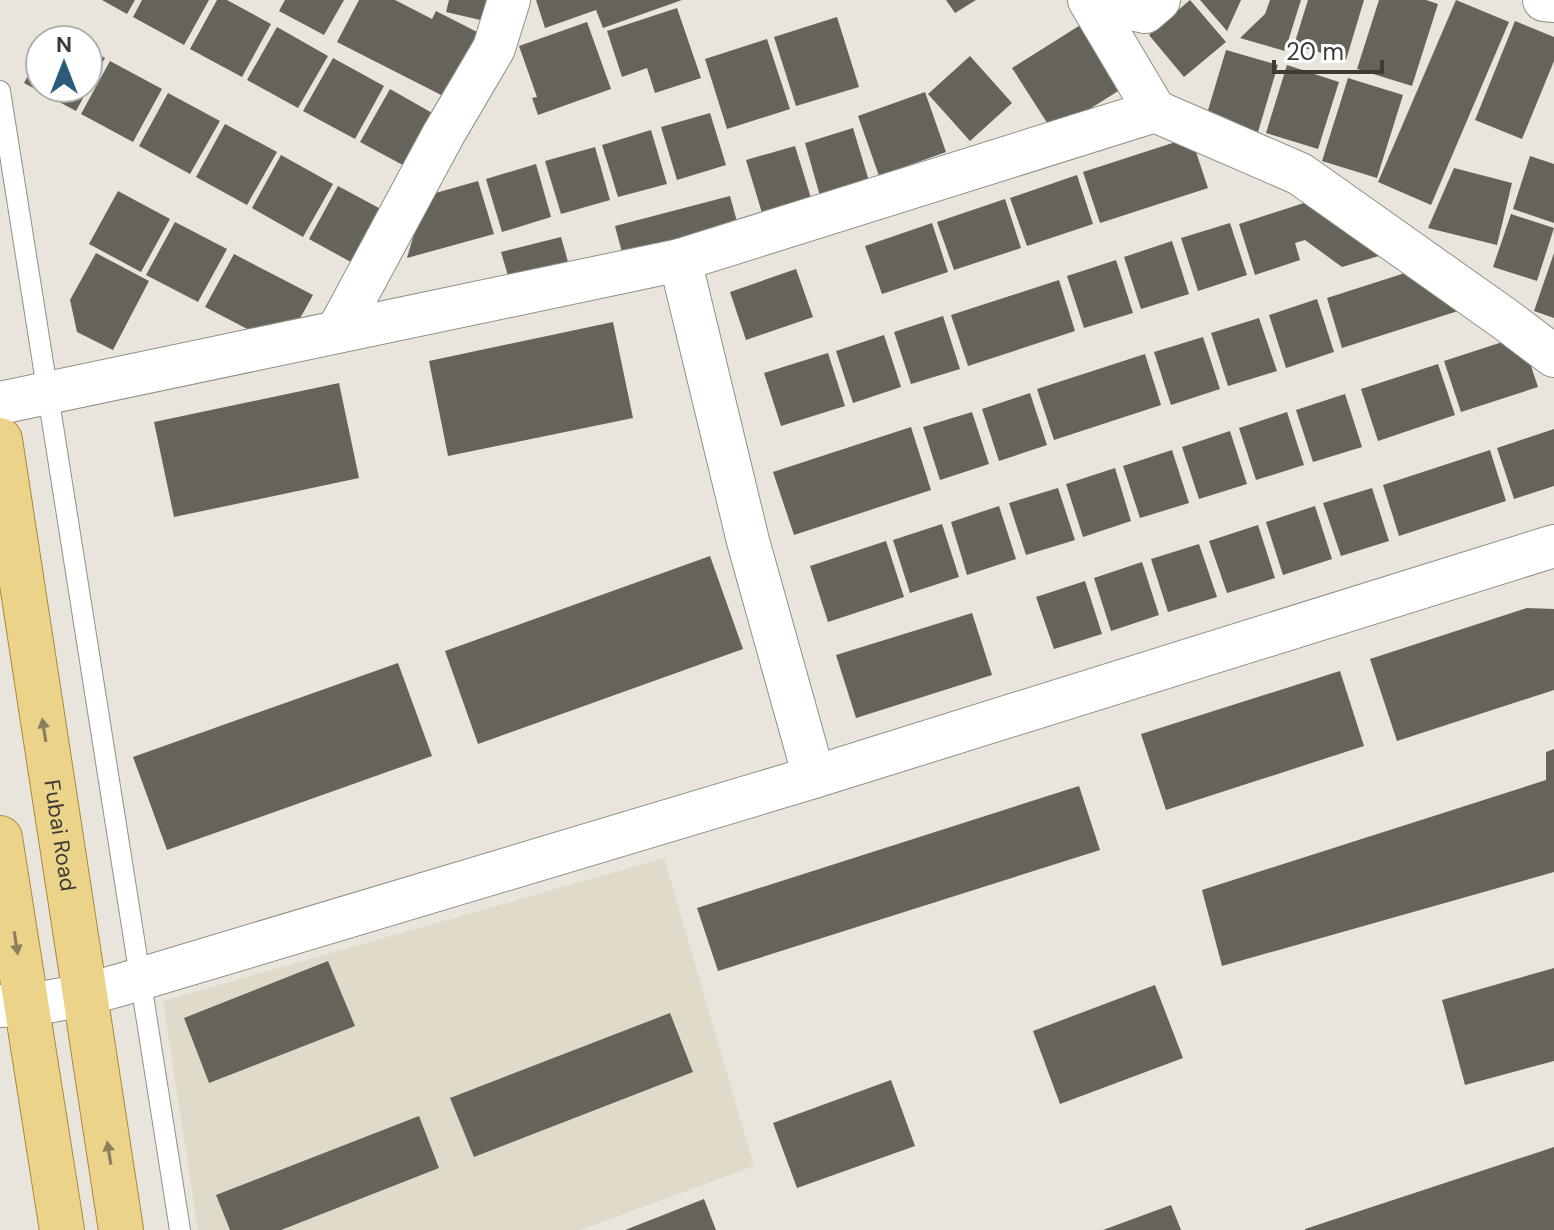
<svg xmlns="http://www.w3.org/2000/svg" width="1554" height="1230" viewBox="0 0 1554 1230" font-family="'DM Sans',sans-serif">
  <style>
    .built { fill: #e0daca }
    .building { fill: #66635b }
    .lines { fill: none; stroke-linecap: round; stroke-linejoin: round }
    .lane-casing { stroke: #938f87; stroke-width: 22 }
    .street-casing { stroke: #938f87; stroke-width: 44 }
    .primary-casing { stroke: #a78a3b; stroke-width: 46 }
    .lane { stroke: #fff; stroke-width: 20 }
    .street { stroke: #fff; stroke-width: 42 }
    .primary { stroke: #ecd38a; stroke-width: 44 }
    .oneway { fill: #8c7f5d }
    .labels { text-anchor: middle; stroke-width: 8; stroke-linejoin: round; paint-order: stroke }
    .street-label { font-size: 22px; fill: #3d3b38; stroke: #fff }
  </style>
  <rect width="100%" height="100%" fill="#e9e5dc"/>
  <!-- built -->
  <polygon class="built" points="664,858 754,1166 580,1230 198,1230 163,1001"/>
  <!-- building -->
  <g class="building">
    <polygon points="102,0 135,0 127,14"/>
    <polygon points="142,0 209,0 184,45 133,17"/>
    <polygon points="217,0 227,0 271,24 242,77 190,49"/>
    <polygon points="285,0 344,0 324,35 279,11"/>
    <polygon points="359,0 395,0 432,19 436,11 483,35 449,99 337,42"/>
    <polygon points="449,0 494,0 489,22 446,12"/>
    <polygon points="536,0 682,0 603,28 596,10 545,28"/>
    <polygon points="946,0 976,0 955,13"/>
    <polygon points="1190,0 1226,42 1184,77 1149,35"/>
    <polygon points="1200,0 1241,0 1227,31"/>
    <polygon points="1270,0 1301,0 1285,51 1240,38 1265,14"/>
    <polygon points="1308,0 1364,0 1346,60 1294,45"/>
    <polygon points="1379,0 1426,0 1438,4 1412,86 1357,69"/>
    <polygon points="1456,0 1509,22 1431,205 1378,182"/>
    <polygon points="677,8 701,78 655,93 647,68 622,77 607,31"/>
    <polygon points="837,17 859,87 796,106 774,37"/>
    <polygon points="1515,21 1554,37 1554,61 1522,139 1475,120"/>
    <polygon points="587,22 611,89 538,115 532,98 537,97 519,46"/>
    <polygon points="1082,24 1123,88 1053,132 1012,68"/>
    <polygon points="277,27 328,56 298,108 247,80"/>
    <polygon points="54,30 72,40 48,40"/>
    <polygon points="767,39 790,109 727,129 705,59"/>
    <polygon points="88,49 105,58 76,111 24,83 40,54 40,88 88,88"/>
    <polygon points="1226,50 1278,65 1258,132 1206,117"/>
    <polygon points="970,56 1012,103 970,141 928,94"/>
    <polygon points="333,58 384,86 355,139 303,111"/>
    <polygon points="110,61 162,89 133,142 81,114"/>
    <polygon points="1287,65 1339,82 1318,149 1266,133"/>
    <polygon points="1348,78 1403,95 1377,178 1322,161"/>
    <polygon points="390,89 441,118 412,170 360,142"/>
    <polygon points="925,92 946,152 879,176 858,116"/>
    <polygon points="168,93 220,121 190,174 139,146"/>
    <polygon points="710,113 726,165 677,180 661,127"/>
    <polygon points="225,124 277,152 247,205 196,177"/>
    <polygon points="853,128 869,181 820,196 805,143"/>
    <polygon points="651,130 667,184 618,197 602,145"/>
    <polygon points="1191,137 1208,188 1100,223 1083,172"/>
    <polygon points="795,146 811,198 762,213 746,160"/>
    <polygon points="595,147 610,200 561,214 545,161"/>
    <polygon points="281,155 333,184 303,237 252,208"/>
    <polygon points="1530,156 1554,164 1554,223 1513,209"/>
    <polygon points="536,164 551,217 502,232 486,179"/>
    <polygon points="1454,168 1512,183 1497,245 1428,228"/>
    <polygon points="1077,175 1093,224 1027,246 1010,198"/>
    <polygon points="478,181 494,234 407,258 425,196"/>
    <polygon points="338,186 390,214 360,267 309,239"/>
    <polygon points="118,191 170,219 141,272 89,244"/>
    <polygon points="730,196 739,229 624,260 615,226"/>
    <polygon points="1005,199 1021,248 954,270 937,222"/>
    <polygon points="1307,202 1382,255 1342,267 1305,240 1295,243 1300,260 1255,275 1239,224"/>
    <polygon points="1511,214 1554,228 1537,281 1493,267"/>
    <polygon points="175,222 227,249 198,302 146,275"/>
    <polygon points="932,223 948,272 882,294 865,246"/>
    <polygon points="1230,223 1247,275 1198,291 1181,238"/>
    <polygon points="561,237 570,269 511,286 501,252"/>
    <polygon points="1172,241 1189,294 1141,309 1124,257"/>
    <polygon points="96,253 149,281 113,350 77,332 70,300"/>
    <polygon points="1554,253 1554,318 1534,311"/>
    <polygon points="234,254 313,295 298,322 257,334 205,307"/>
    <polygon points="1116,260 1133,313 1084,328 1067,276"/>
    <polygon points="796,269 813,317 746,340 730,292"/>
    <polygon points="1405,273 1458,311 1342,348 1327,298"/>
    <polygon points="1059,280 1075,331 968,366 951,315"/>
    <polygon points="1317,299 1334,352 1286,368 1269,315"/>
    <polygon points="943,316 960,369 911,384 894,332"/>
    <polygon points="1259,318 1277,371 1228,386 1211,333"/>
    <polygon points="613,322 633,418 448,456 429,361"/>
    <polygon points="884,335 901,387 853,403 836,351"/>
    <polygon points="1521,336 1538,387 1461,412 1444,361"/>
    <polygon points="1203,337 1220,389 1171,405 1154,352"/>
    <polygon points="828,353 845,406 781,426 764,373"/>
    <polygon points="1145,354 1161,405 1054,440 1037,389"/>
    <polygon points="1438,364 1455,415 1378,441 1361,389"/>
    <polygon points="339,383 359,478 174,517 154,422"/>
    <polygon points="1030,393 1047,445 999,461 982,409"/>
    <polygon points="1345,394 1362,447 1313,462 1296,410"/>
    <polygon points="972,412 989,464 940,480 923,427"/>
    <polygon points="1287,412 1304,465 1256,480 1239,428"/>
    <polygon points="911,427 931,490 794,535 773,472"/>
    <polygon points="1554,429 1554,486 1514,499 1497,448"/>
    <polygon points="1230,431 1247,484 1199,499 1182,447"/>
    <polygon points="1172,450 1189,503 1140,518 1123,466"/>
    <polygon points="1490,450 1506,501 1399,536 1383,485"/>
    <polygon points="1115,468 1131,521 1083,537 1066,484"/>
    <polygon points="1058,488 1075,540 1026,555 1009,503"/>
    <polygon points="1372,488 1389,541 1341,556 1323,503"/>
    <polygon points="999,506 1016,559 967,575 951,522"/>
    <polygon points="1315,506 1332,559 1283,575 1266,522"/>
    <polygon points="942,524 959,577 910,593 893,540"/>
    <polygon points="1258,525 1275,578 1227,593 1209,541"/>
    <polygon points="886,541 904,597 828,622 810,566"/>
    <polygon points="1199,544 1217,597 1168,612 1151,559"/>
    <polygon points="710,556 743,649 478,744 445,651"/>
    <polygon points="1142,562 1159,615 1111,631 1094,578"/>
    <polygon points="1085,581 1102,634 1054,649 1036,597"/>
    <polygon points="1527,608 1554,609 1554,690 1397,741 1370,659"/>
    <polygon points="972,613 992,675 856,718 836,655"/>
    <polygon points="398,663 432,756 167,850 133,757"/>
    <polygon points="1340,671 1364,746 1166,810 1141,734"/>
    <polygon points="1554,749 1554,872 1222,966 1202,890 1546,780 1546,752"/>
    <polygon points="1079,786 1100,850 718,971 697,908"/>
    <polygon points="328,961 355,1026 209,1083 184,1018"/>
    <polygon points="1554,968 1554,1061 1465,1085 1442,1000"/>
    <polygon points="1155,985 1183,1058 1060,1104 1033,1031"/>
    <polygon points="670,1013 693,1072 474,1157 450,1098"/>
    <polygon points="891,1080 915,1146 797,1188 773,1123"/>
    <polygon points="419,1116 439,1168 281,1230 230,1230 216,1195"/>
    <polygon points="1554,1147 1554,1230 1305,1230 1305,1229"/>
    <polygon points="704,1199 716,1230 625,1230"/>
    <polygon points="1171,1205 1181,1230 1103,1230"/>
  </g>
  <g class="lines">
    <defs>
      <polyline id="lane" points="0,91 180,1230"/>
      <g id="street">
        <polyline points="1089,0 1155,111 1300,174 1505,319 1554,356"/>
        <polyline points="1091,0 1145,12 1159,0"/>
        <polyline points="1544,0 1554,1"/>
        <polyline points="337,332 443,135 494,48 509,0"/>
        <polyline points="0,403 680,260"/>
        <polyline points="814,777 748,541 680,260 1155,111"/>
        <path d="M0 1006C49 1005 94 993 140 979L814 777 1554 546"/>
      </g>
      <g id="primary">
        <path id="s1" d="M0 440 121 1230"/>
        <polyline points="0,838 62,1230"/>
      </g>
    </defs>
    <!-- lane casing -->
    <use href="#lane" class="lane-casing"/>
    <!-- street casing -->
    <use href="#street" class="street-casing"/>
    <!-- primary casing -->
    <use href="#primary" class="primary-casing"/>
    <!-- lane -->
    <use href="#lane" class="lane"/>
    <!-- street -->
    <use href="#street" class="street"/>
    <!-- primary -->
    <use href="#primary" class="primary"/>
  </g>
  <!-- one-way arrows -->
  <defs><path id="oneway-solid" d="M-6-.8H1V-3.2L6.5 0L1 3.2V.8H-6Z" transform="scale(2)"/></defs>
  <g class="oneway">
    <use href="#oneway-solid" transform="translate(44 730) rotate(-99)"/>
    <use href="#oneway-solid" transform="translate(16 943) rotate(81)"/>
    <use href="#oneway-solid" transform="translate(109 1153) rotate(-99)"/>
  </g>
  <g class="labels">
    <!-- street labels -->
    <g class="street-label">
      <text dy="8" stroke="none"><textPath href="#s1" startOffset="400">Fubai Road</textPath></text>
    </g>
  </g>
  <!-- north arrow -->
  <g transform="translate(64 64)"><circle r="38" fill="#ffffff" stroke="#b1b1af" stroke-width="2"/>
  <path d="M0-6L14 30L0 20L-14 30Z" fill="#2b5b79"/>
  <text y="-12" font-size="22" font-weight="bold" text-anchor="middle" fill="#3d3b38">N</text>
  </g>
  <!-- scale -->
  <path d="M1274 60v12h108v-12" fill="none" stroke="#3d3b38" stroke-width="4"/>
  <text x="1286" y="60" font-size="24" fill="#3d3b38" stroke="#ffffff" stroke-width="6" paint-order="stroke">20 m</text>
</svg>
